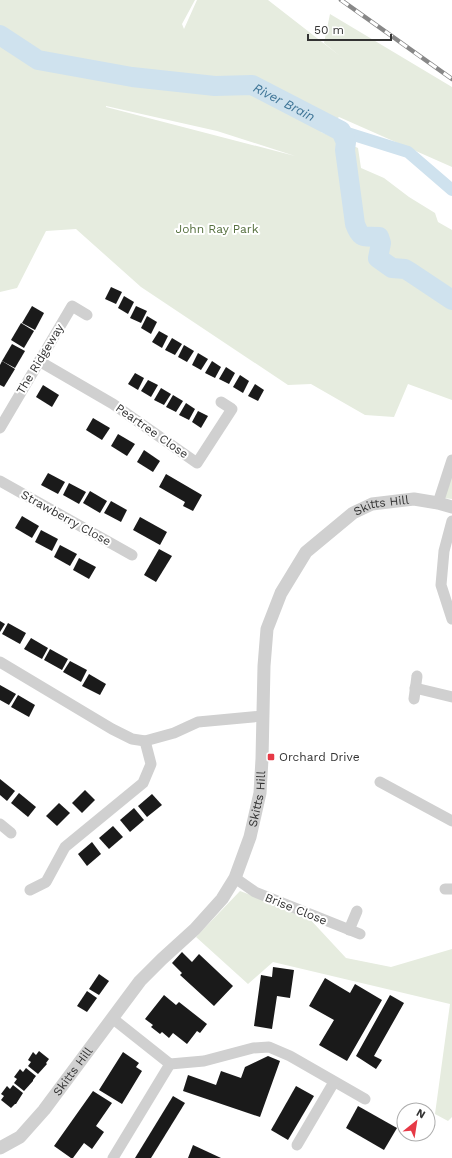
<svg xmlns="http://www.w3.org/2000/svg" width="452" height="1158" viewBox="0 0 452 1158" font-family="'Work Sans',sans-serif">
  <style>
    .green { fill: #e6ecdf; fill-rule: evenodd }
    .lines { fill: none; stroke-linecap: round; stroke-linejoin: round }
    .canal { stroke: #cfe2ee; stroke-width: 12 }
    .river { stroke: #cfe2ee; stroke-width: 20 }
    .building { fill: #1a1a1a }
    .minor { stroke: #d0d0d0; stroke-width: 11 }
    .tertiary { stroke: #d0d0d0; stroke-width: 13 }
    .rail-casing { stroke: #888; stroke-width: 4.5 }
    .rail { stroke: #fff; stroke-width: 3; stroke-dasharray: 9; stroke-linecap: butt }
    .poi-dot { fill: #e63946; stroke: #fff; stroke-width: 1.5 }
    .labels { text-anchor: middle; stroke-width: 4; stroke-linejoin: round; paint-order: stroke }
    .park-label { font-size: 12px; fill: #56703f; stroke: #fff }
    .street-label { font-size: 12px; fill: #333; stroke: #fff }
    .poi-label { font-size: 12px; fill: #333; stroke: #fff; text-anchor: start }
    .water-label { font-size: 13px; font-style: italic; fill: #3f7597; stroke: #fff }
  </style>
  <rect width="100%" height="100%" fill="#fff"/>
  <!-- green -->
  <g class="green">
    <path d="M0 0H195L182 24 184 29 197 0H268L340 56 324 43 330 14 452 87V167L339 117 321 132 358 148 361 168 384 178 409 197 435 213 438 222 452 230V400L408 384 394 417 365 415 311 384 288 385 141 287 76 229 46 231 17 288 0 292ZM106 106 217 131 295 156 106 107Z"/>
    <polygon points="452,468 452,499 444,498"/>
    <polygon points="240,891 307,916 346,958 391,967 452,949 452,1117 448,1121 435,1114 450,1004 273,962 248,984 196,937"/>
  </g>
  <g class="lines">
    <!-- canal -->
    <polyline class="canal" points="341,131 408,152 452,190"/>
    <!-- river -->
    <path class="river" id="s1" d="M0 35 38 60 132 77 215 86 252 85 341 131 346 142 345 150 355 224C361 240 364 236 379 237L381 243 378 258 392 268 405 269 410 272 452 300"/>
  </g>
  <!-- building -->
  <g class="building">
    <polygon points="111,287 122,292 116,304 105,299"/>
    <polygon points="124,296 134,302 128,314 118,308"/>
    <polygon points="32,306 44,313 35,330 22,323"/>
    <polygon points="136,306 147,311 141,323 130,318"/>
    <polygon points="147,316 157,322 151,334 141,328"/>
    <polygon points="21,323 34,331 24,348 11,340"/>
    <polygon points="159,331 168,336 162,348 152,342"/>
    <polygon points="172,338 182,344 175,355 165,350"/>
    <polygon points="12,344 25,351 15,368 2,361"/>
    <polygon points="184,345 194,351 187,362 178,357"/>
    <polygon points="198,353 208,359 201,370 192,365"/>
    <polygon points="2,361 15,369 4,387 0,385 0,365"/>
    <polygon points="212,361 221,367 215,378 205,373"/>
    <polygon points="226,367 235,373 229,384 219,379"/>
    <polygon points="135,373 144,378 138,390 128,384"/>
    <polygon points="240,375 249,381 243,393 233,387"/>
    <polygon points="148,380 158,385 151,397 141,391"/>
    <polygon points="255,384 264,390 258,401 248,396"/>
    <polygon points="43,385 59,395 52,407 36,397"/>
    <polygon points="161,388 171,394 164,405 154,400"/>
    <polygon points="173,395 183,401 176,412 166,407"/>
    <polygon points="186,403 195,409 189,420 179,415"/>
    <polygon points="198,411 208,416 201,428 192,422"/>
    <polygon points="93,418 110,428 102,440 86,430"/>
    <polygon points="118,434 135,444 127,456 111,446"/>
    <polygon points="144,450 160,461 153,472 137,462"/>
    <polygon points="48,473 65,482 58,494 41,485"/>
    <polygon points="166,474 202,495 193,511 183,506 185,502 159,487"/>
    <polygon points="69,483 86,492 79,504 63,495"/>
    <polygon points="90,491 107,501 100,513 83,503"/>
    <polygon points="111,501 127,510 121,522 104,513"/>
    <polygon points="22,516 39,526 32,538 15,528"/>
    <polygon points="140,517 167,532 160,545 133,530"/>
    <polygon points="41,530 58,539 52,551 35,542"/>
    <polygon points="60,545 77,554 70,566 54,557"/>
    <polygon points="159,549 172,556 156,582 144,575"/>
    <polygon points="79,558 96,567 89,579 73,570"/>
    <polygon points="0,621 5,624 0,632"/>
    <polygon points="8,623 26,633 20,644 2,634"/>
    <polygon points="31,638 48,648 42,659 24,649"/>
    <polygon points="50,649 68,659 62,670 44,660"/>
    <polygon points="70,661 87,670 81,682 63,672"/>
    <polygon points="89,674 106,684 100,695 82,686"/>
    <polygon points="0,685 16,694 9,705 0,700"/>
    <polygon points="18,695 35,705 29,717 11,707"/>
    <polygon points="0,779 15,791 7,801 0,795"/>
    <polygon points="85,790 95,800 82,813 72,803"/>
    <polygon points="19,793 36,807 28,817 11,803"/>
    <polygon points="152,794 162,805 147,817 138,806"/>
    <polygon points="59,803 70,813 57,826 46,816"/>
    <polygon points="134,808 144,820 130,832 120,820"/>
    <polygon points="113,826 123,837 109,849 99,838"/>
    <polygon points="92,842 101,854 87,866 78,854"/>
    <polygon points="182,952 192,962 199,954 233,986 214,1006 180,975 182,973 172,963"/>
    <polygon points="273,967 294,970 290,998 277,996 272,1029 254,1026 261,975 272,977"/>
    <polygon points="99,974 109,981 99,995 89,989"/>
    <polygon points="325,978 350,993 355,984 382,1000 347,1061 319,1045 334,1020 309,1006"/>
    <polygon points="87,991 97,998 87,1012 77,1006"/>
    <polygon points="164,995 176,1005 179,1002 207,1024 200,1033 197,1031 187,1044 173,1033 169,1038 162,1032 160,1034 151,1027 153,1025 145,1019"/>
    <polygon points="390,995 404,1003 374,1056 382,1060 376,1069 356,1056"/>
    <polygon points="39,1051 49,1059 46,1063 47,1064 38,1074 28,1066 31,1062 28,1060 33,1052 36,1055"/>
    <polygon points="123,1052 139,1063 136,1067 142,1071 122,1104 99,1090"/>
    <polygon points="268,1056 280,1061 260,1117 183,1091 188,1075 216,1085 221,1071 241,1078 245,1067"/>
    <polygon points="26,1068 36,1076 33,1080 33,1081 24,1091 14,1083 17,1079 14,1077 20,1069 23,1072"/>
    <polygon points="13,1085 23,1093 16,1104 15,1104 11,1108 1,1100 4,1096 1,1094 7,1086 10,1089"/>
    <polygon points="296,1086 314,1096 288,1140 271,1130"/>
    <polygon points="93,1091 112,1103 96,1126 104,1132 92,1149 84,1143 73,1158 71,1158 54,1146"/>
    <polygon points="173,1096 185,1103 151,1158 135,1158"/>
    <polygon points="358,1106 397,1128 384,1150 346,1128"/>
    <polygon points="193,1145 221,1158 188,1158"/>
  </g>
  <g class="lines">
    <!-- minor -->
    <g class="minor">
      <polyline points="39,361 113,404 197,463 232,409 221,402"/>
      <polyline points="0,428 72,306 87,315"/>
      <polyline points="0,481 132,555"/>
      <polyline points="438,503 452,460"/>
      <polyline points="452,521 444,551 441,585 452,619"/>
      <polyline points="0,662 112,729 132,739 145,741 174,733 198,722 263,716"/>
      <polyline points="415,688 452,697"/>
      <polyline points="414,699 417,676"/>
      <polyline points="380,782 452,821"/>
      <polyline points="0,824 11,833"/>
      <polyline points="235,878 255,892 360,934"/>
      <polyline points="445,889 452,889"/>
      <polyline points="30,890 46,882 65,847 143,783 151,764 145,741"/>
      <polyline points="349,930 357,911"/>
      <polyline points="112,1018 170,1064 204,1061 253,1048 269,1047 290,1056 365,1099"/>
      <polyline points="297,1145 334,1082"/>
      <polyline points="113,1158 170,1064"/>
    </g>
    <!-- tertiary -->
    <path class="tertiary" id="s2" d="M0 1148 20 1137 44 1110 140 981 162 959 195 929 222 899 235 878 250 837 260 793 262 759 264 666 267 629 281 593 306 552 353 513 372 504 414 499 438 503 452 507"/>
    <defs>
      <polyline id="rail" points="341,0 452,79"/>
    </defs>
    <!-- rail casing -->
    <use href="#rail" class="rail-casing"/>
    <!-- rail -->
    <use href="#rail" class="rail"/>
  </g>
  <!-- markers -->
  <rect class="poi-dot" x="267" y="753" width="8" height="8" rx="2"/>
  <g class="labels">
    <!-- park labels -->
    <g class="park-label">
      <text x="217" y="233">John Ray Park</text>
    </g>
    <!-- street labels -->
    <g class="street-label">
      <text transform="translate(40 359) rotate(-59)" y="4">The Ridgeway</text>
      <text transform="translate(152 431) rotate(35)" y="4">Peartree Close</text>
      <text dy="4" stroke="none"><textPath href="#s2" startOffset="791">Skitts Hill</textPath></text>
      <text transform="translate(66 518) rotate(29)" y="4">Strawberry Close</text>
      <text dy="4" stroke="none"><textPath href="#s2" startOffset="443">Skitts Hill</textPath></text>
      <text transform="translate(296 909) rotate(22)" y="4">Brise Close</text>
      <text dy="4" stroke="none"><textPath href="#s2" startOffset="107">Skitts Hill</textPath></text>
    </g>
    <!-- poi labels -->
    <g class="poi-label">
      <text x="279" y="761">Orchard Drive</text>
    </g>
    <!-- water labels -->
    <g class="water-label">
      <text dy="5" stroke="none"><textPath href="#s1" startOffset="298">River Brain</textPath></text>
    </g>
  </g>
  <!-- north arrow -->
  <g transform="translate(416 1122) rotate(30)"><circle r="19" fill="#ffffff" stroke="#adadad"/>
  <path d="M0-3L7 15L0 10L-7 15Z" fill="#e63946"/>
  <text y="-6" font-size="11" font-weight="bold" text-anchor="middle" fill="#333333">N</text>
  </g>
  <!-- scale -->
  <path d="M308 34v6h83v-6" fill="none" stroke="#333333" stroke-width="2"/>
  <text x="314" y="34" font-size="12" fill="#333333" stroke="#ffffff" stroke-width="3" paint-order="stroke">50 m</text>
</svg>
